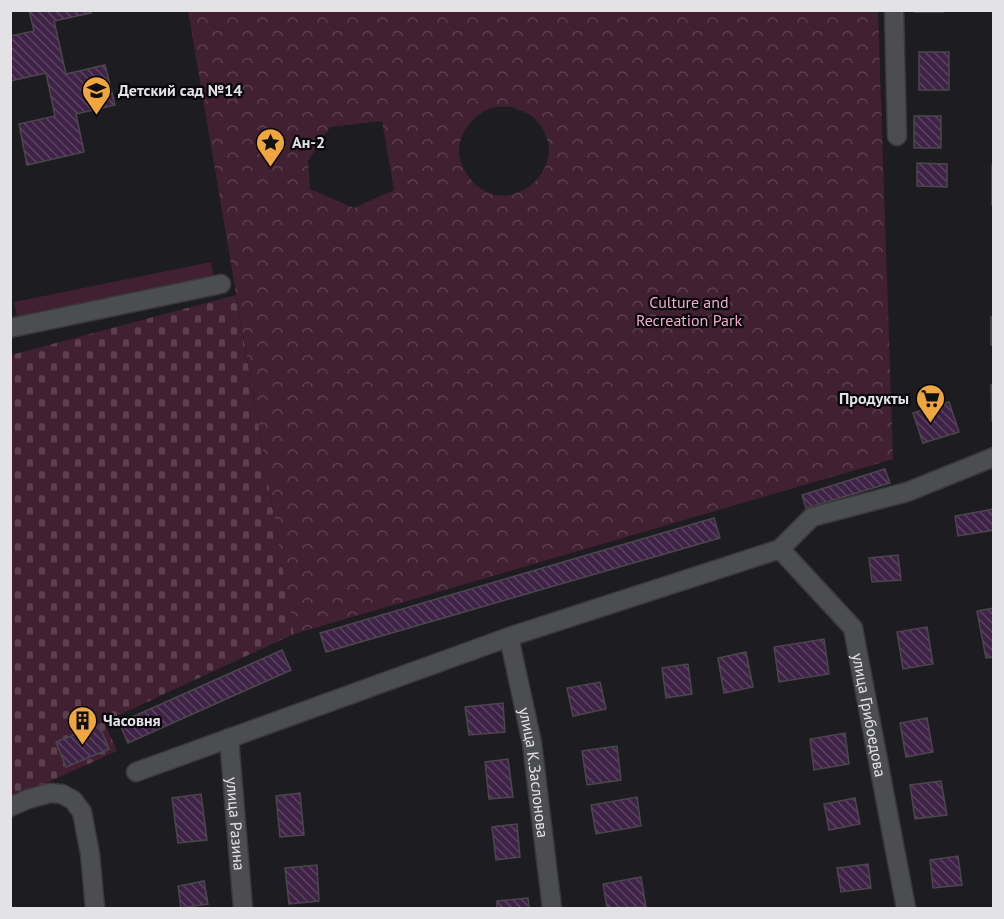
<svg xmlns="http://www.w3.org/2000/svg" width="1004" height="919" viewBox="0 0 1004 919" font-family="'PT Sans',sans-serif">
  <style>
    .green { fill: #412031 }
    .cemetery { fill: url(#cemetery-stones) }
    .park { fill: url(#park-crowns); fill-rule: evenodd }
    .building { fill: url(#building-back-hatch); stroke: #4b474c; stroke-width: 1.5 }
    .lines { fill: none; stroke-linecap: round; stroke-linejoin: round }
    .minor-casing { stroke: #39383d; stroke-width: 21 }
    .minor { stroke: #4c4d4f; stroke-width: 18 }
    .labels { text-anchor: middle; stroke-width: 4.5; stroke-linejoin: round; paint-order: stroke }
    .poi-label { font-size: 16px; font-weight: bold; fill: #e3e3e6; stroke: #070709; text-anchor: start }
    .park-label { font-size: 16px; fill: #f5aacf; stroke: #070709 }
    .street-label { font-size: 16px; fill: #e3e3e6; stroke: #070709 }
  </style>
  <defs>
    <pattern id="cemetery-stones" width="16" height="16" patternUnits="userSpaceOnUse" patternTransform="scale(1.5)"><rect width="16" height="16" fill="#412031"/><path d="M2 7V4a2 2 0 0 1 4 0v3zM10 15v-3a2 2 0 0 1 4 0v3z" fill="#5c404f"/></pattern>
    <pattern id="park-crowns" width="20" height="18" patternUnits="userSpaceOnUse" patternTransform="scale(1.5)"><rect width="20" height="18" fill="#412031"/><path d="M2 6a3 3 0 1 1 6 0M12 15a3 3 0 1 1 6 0" fill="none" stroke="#5c404f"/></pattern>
    <pattern id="building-back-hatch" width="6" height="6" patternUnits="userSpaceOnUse" patternTransform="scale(1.5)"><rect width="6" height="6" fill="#3f2346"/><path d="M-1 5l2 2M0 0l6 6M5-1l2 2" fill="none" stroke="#5b4361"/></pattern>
  </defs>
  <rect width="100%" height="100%" fill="#1d1c21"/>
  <!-- green -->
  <polygon class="green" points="211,262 214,280 18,322 14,302"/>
  <!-- cemetery -->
  <polygon class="cemetery" points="236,295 294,634 104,722 117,751 11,799 11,355"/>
  <!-- park -->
  <path class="park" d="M188 11H878L893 459 294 634ZM512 107C518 110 527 112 533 117 585 166 495 237 462 165 452 143 469 117 489 109 496 106 505 107 512 107ZM382 121 394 190 354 208 310 189 308 161 330 127Z"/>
  <!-- building -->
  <g class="building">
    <polygon points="29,10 90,10 91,13 54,21 66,74 105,65 115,105 76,114 84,152 27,165 19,124 55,116 46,73 10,81 10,36 34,31"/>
    <polygon points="915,10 944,10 943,12 915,12"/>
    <rect x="919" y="52" width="30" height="38"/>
    <rect x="914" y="116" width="27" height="32"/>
    <polygon points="917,163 947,164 947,187 917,186"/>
    <rect x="992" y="165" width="2" height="40"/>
    <rect x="991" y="317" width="3" height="28"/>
    <polygon points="991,385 994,385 994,421 992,421"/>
    <polygon points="949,402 959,432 923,443 913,413"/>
    <polygon points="885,469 890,483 806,508 802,495"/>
    <polygon points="994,509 994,530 958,536 955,516"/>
    <polygon points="714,518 720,538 326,652 320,633"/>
    <polygon points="898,555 901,580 872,582 869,558"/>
    <polygon points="994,608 994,657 986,658 977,611"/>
    <polygon points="927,627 933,664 903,669 897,632"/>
    <polygon points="824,639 829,674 779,682 774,647"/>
    <polygon points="282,650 291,670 128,743 119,723"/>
    <polygon points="746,652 753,687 724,693 718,658"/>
    <polygon points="688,664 692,694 666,698 662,668"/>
    <polygon points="600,682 606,709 573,716 567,688"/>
    <polygon points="503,703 505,732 469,735 465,707"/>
    <polygon points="927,718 933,752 906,757 900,723"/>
    <polygon points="99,725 109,749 66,767 56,742"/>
    <polygon points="845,733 849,764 814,770 810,739"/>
    <polygon points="617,746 621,780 587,785 582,751"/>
    <polygon points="508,759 513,797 489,799 485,762"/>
    <polygon points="941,781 947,815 915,819 910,785"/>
    <polygon points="300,793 304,835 280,837 276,796"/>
    <polygon points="201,794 207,840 178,843 172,798"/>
    <polygon points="637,797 641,826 596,834 591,805"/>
    <polygon points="855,798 860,824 829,830 824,804"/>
    <polygon points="517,824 520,857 496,860 492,827"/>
    <polygon points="958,856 962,885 933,888 930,860"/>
    <polygon points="868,864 871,888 841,892 837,868"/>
    <polygon points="317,865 319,901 289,904 285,868"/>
    <polygon points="641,877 646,907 607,908 603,884"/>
    <polygon points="204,881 208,904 181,908 178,886"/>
    <polygon points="528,898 529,908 497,908 497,901"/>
  </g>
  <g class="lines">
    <defs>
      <g id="minor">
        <polyline points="894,10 897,136"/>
        <polyline points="10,328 221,284"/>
        <path id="s1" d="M780 549 853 628 906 908"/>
        <path id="s2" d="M509 637 532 743 552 908"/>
        <path id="s3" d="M229 738 243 908"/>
        <polyline points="136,772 509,637 780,549 812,517 907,492 994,457"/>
        <polyline points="10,807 28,799 50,793 62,794 73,800 82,812 90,854 95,908"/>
      </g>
    </defs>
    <!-- minor casing -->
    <use href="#minor" class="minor-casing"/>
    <!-- minor -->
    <use href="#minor" class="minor"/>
  </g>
  <!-- icons -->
  <defs>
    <symbol id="school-pin" viewBox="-11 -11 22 30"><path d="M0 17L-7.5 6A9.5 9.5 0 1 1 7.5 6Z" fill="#f0a63e" stroke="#070709"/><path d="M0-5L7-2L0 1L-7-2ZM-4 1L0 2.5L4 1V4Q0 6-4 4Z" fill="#111"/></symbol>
    <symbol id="sight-pin" viewBox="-11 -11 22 30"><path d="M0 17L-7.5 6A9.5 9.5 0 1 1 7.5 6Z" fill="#f0a63e" stroke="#070709"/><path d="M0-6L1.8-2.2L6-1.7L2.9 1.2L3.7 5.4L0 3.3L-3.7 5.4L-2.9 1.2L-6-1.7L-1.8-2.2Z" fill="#111"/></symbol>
    <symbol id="supermarket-pin" viewBox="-11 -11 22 30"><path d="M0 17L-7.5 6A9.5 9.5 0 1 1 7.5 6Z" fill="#f0a63e" stroke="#070709"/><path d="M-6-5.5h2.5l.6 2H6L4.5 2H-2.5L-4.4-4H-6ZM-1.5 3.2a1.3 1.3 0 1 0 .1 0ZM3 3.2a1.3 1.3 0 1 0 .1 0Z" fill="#111"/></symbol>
    <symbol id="building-pin" viewBox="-11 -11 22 30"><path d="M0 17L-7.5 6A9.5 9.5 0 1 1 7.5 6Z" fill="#f0a63e" stroke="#070709"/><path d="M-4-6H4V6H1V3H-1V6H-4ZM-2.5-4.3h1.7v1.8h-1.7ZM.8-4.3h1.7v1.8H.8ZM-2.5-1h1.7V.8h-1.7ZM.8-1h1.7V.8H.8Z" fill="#111"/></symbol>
  </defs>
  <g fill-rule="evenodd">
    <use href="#school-pin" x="80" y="74" width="33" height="45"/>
    <use href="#sight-pin" x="254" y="126" width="33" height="45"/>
    <use href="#supermarket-pin" x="914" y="382" width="33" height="45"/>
    <use href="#building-pin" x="66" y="704" width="33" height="45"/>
  </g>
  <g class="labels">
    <!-- poi labels -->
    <g class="poi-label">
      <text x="118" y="96">Детский сад №14</text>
      <text x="292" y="148">Ан-2</text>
      <text x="909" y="404" text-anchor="end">Продукты</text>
      <text x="103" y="726">Часовня</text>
    </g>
    <!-- park labels -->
    <g class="park-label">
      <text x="689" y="308">Culture and<tspan x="689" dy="18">Recreation Park</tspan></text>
    </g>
    <!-- street labels -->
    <g class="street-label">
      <text dy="6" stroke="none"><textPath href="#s1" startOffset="196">улица Грибоедова</textPath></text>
      <text dy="6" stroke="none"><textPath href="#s2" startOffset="138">улица К.Заслонова</textPath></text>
      <text dy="6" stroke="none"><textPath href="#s3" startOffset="86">улица Разина</textPath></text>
    </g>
  </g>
  <!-- border -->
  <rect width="1004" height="919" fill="none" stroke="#e3e3e6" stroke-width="24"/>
</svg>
